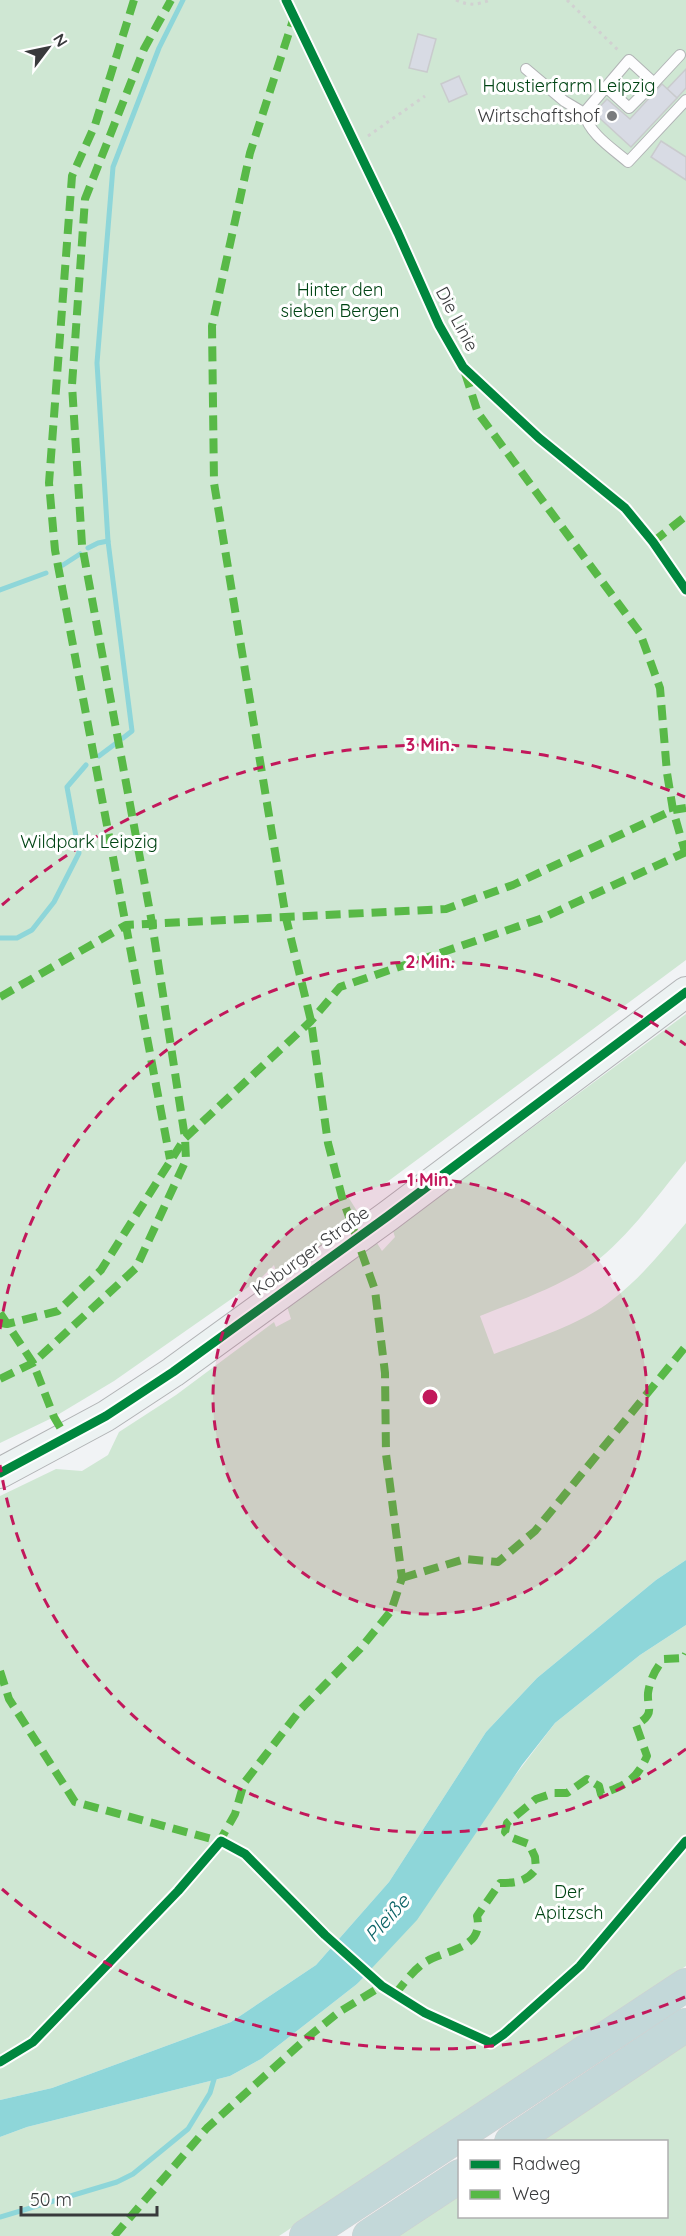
<svg xmlns="http://www.w3.org/2000/svg" width="686" height="2236" viewBox="0 0 686 2236" font-family="Quicksand,sans-serif">
  <style>
    .green { fill: #cfe7d3 }
    .water { fill: #8ed6d9 }
    .lines { fill: none; stroke-linecap: round; stroke-linejoin: round }
    .stream { stroke: #8ed6d9; stroke-width: 5 }
    .building { fill: #d8dbe4; stroke: #c9cbcd; stroke-width: 1.5 }
    .lane-casing { stroke: #b1b3b5; stroke-width: 12 }
    .secondary-casing { stroke: #b1b3b5; stroke-width: 32 }
    .highway-casing { stroke: #cfd0d0; stroke-width: 34 }
    .path { stroke: #d1d1d1; stroke-width: 3; stroke-dasharray: 3 4.5; stroke-linecap: butt }
    .lane { stroke: #fdfdfe; stroke-width: 10 }
    .secondary { stroke: #ecf2f2; stroke-width: 30 }
    .highway { stroke: #c3d8d9; stroke-width: 33 }
    .quiet { stroke: #58b947; stroke-width: 8; stroke-dasharray: 15 8; stroke-linecap: butt }
    .cycleway-casing { stroke: #fff; stroke-width: 13 }
    .cycleway { stroke: #00873e; stroke-width: 9 }
    .ring { fill: none; stroke: #c2185b; stroke-width: 3; stroke-dasharray: 10 8 }
    .poi-dot { fill: #797b7d; stroke: #fff; stroke-width: 2 }
    .labels { text-anchor: middle; stroke-width: 6; stroke-linejoin: round; paint-order: stroke }
    .park-label { font-size: 18px; fill: #004414; stroke: #fff }
    .poi-label { font-size: 18px; fill: #393a3c; stroke: #fff; text-anchor: end }
    .street-label { font-size: 18px; fill: #393a3c; stroke: #fff }
    .water-label { font-size: 20px; font-style: italic; fill: #0c6467; stroke: #fff }
    .centre { fill: #c2185b; stroke: #fff; stroke-width: 3 }
    .ring-label { font-size: 18px; text-anchor: middle; font-weight: bold; fill: #c2185b; stroke: #fff; stroke-width: 6; stroke-linejoin: round; paint-order: stroke }
  </style>
  <rect width="100%" height="100%" fill="#f1f3f5"/>
  <!-- green -->
  <g class="green">
    <path d="M0 0H686V960L383 1185 347 1195 382 1251 395 1237 393 1231 686 1014V1161C658 1195 622 1246 585 1269 552 1289 516 1302 480 1316L494 1354C531 1340 582 1324 612 1300 641 1278 663 1250 686 1223V1560L656 1580 537 1678 486 1732 389 1882 316 1965 231 2022 52 2088 0 2100V1496L56 1469 82 1471 108 1455 119 1432 176 1395 274 1322 276 1327 291 1319 274 1265 260 1279 114 1381 54 1417 0 1443Z"/>
    <polygon points="686,1625 686,1966 279,2236 0,2236 0,2137 27,2127 230,2076 261,2059 357,1984 555,1723 640,1655"/>
    <polygon points="686,2043 686,2236 396,2236 459,2194 460,2216 666,2216 666,2142 538,2141"/>
  </g>
  <!-- water -->
  <polygon class="water" points="686,1560 686,1625 640,1655 555,1723 522,1765 417,1920 357,1984 261,2059 230,2076 27,2127 0,2137 0,2100 52,2088 231,2022 316,1965 389,1882 486,1732 537,1678 656,1580"/>
  <g class="lines">
    <!-- stream -->
    <g class="stream">
      <polyline points="88,548 98,543 108,541"/>
      <polyline points="63,565 80,554"/>
      <polyline points="0,590 46,573"/>
      <polyline points="123,738 132,731 108,541 97,363 113,167 159,48 183,0"/>
      <polyline points="99,756 115,744"/>
      <polyline points="0,938 17,938 32,930 54,902 79,853 67,787 86,765"/>
      <polyline points="0,2217 117,2182 133,2174 188,2129 210,2093 215,2076"/>
    </g>
  </g>
  <!-- building -->
  <g class="building">
    <polygon points="418,34 436,39 427,72 409,68"/>
    <polygon points="686,69 686,88 677,98 667,89"/>
    <polygon points="459,76 467,94 449,102 441,84"/>
    <polygon points="662,84 677,98 631,147 594,113 607,99 630,119"/>
    <polygon points="661,141 686,157 686,180 651,157"/>
  </g>
  <g class="lines">
    <defs>
      <g id="lane">
        <polyline points="286,0 398,233 439,325 463,367 539,438 625,508 653,542 686,590"/>
        <polyline points="526,69 564,101 584,113"/>
        <polyline points="606,87 629,108 654,83"/>
        <path d="M584 113C590 135 612 148 628 162L686 100"/>
        <polyline points="584,113 629,60 654,83 680,55"/>
      </g>
      <polyline id="secondary" points="0,1473 106,1416 173,1372 388,1216 686,992"/>
      <g id="highway">
        <polyline points="511,2142 686,2025"/>
        <polyline points="306,2236 686,1985"/>
        <polyline points="369,2236 460,2176"/>
      </g>
    </defs>
    <!-- lane casing -->
    <use href="#lane" class="lane-casing"/>
    <!-- secondary casing -->
    <use href="#secondary" class="secondary-casing"/>
    <!-- highway casing -->
    <use href="#highway" class="highway-casing"/>
    <!-- path -->
    <g class="path">
      <path d="M456 0C468 6 478 5 490 0"/>
      <polyline points="567,0 619,51"/>
      <polyline points="368,136 425,96"/>
    </g>
    <!-- lane -->
    <use href="#lane" class="lane"/>
    <!-- secondary -->
    <use href="#secondary" class="secondary"/>
    <!-- highway -->
    <use href="#highway" class="highway"/>
    <!-- quiet -->
    <g class="quiet">
      <polyline points="134,0 95,125 72,176 49,483 55,550 170,1159"/>
      <polyline points="465,373 478,413 640,633 660,688 667,773 673,810 685,852"/>
      <polyline points="653,542 686,516"/>
      <polyline points="0,997 126,925 446,909 513,885 673,810 686,808"/>
      <polyline points="0,1313 33,1363 54,1417 67,1439"/>
      <polyline points="0,1323 7,1324 58,1311 101,1270 185,1138 311,1021 340,987 540,919 686,852"/>
      <polyline points="0,1379 33,1363 136,1268 186,1160 185,1138 152,923 82,545 72,385 85,199 144,49 171,0"/>
      <polyline points="402,1578 465,1559 498,1562 535,1531 686,1346"/>
      <polyline points="0,1671 9,1699 75,1802 223,1842"/>
      <polyline points="218,1844 235,1814 244,1783 301,1709 360,1649 391,1611 402,1578 386,1454 385,1373 375,1290 342,1197 328,1143 311,1021 286,918 214,483 212,326 250,153 294,17"/>
      <path d="M395 1994C403 1985 411 1973 420 1966 439 1949 485 1952 477 1916L500 1883C516 1883 526 1882 536 1869L535 1857 529 1844 510 1837 505 1832 507 1823 536 1799 554 1793H567L587 1779 599 1786 601 1794C625 1785 636 1781 647 1756L636 1725C656 1713 647 1710 648 1693 650 1680 655 1669 664 1659L684 1658 686 1654"/>
      <polyline points="114,2236 207,2128 308,2037 339,2012 382,1986"/>
    </g>
    <defs>
      <g id="cycleway">
        <polyline points="286,0 398,233 439,325 463,367 539,438 625,508 653,542 686,590"/>
        <polyline points="0,1473 106,1416 173,1372 388,1216 686,992"/>
        <polyline points="0,2062 33,2042 178,1891 221,1841 245,1854 325,1935 382,1986 425,2013 491,2043 504,2034 580,1966 686,1841"/>
      </g>
    </defs>
    <!-- cycleway casing -->
    <use href="#cycleway" class="cycleway-casing"/>
    <!-- cycleway -->
    <use href="#cycleway" class="cycleway"/>
  </g>
  <!-- distance rings -->
  <circle cx="430" cy="1397" r="217" fill="#c2185b" fill-opacity=".12"/>
  <g class="ring">
    <circle cx="430" cy="1397" r="217"/>
    <path d="M686 1749A435 435 0 0 1 0 1465M0 1329A435 435 0 0 1 686 1045"/>
    <path d="M685 1997A652 652 0 0 1 2 1889M2 905A652 652 0 0 1 685 797"/>
  </g>
  <!-- markers -->
  <circle class="poi-dot" cx="612" cy="116" r="6"/>
  <g class="labels">
    <!-- park labels -->
    <g class="park-label">
      <text x="569" y="92">Haustierfarm Leipzig</text>
      <text x="340" y="296">Hinter den<tspan x="340" dy="21">sieben Bergen</tspan></text>
      <text x="89" y="848">Wildpark Leipzig</text>
      <text x="569" y="1898">Der<tspan x="569" dy="21">Apitzsch</tspan></text>
    </g>
    <!-- poi labels -->
    <g class="poi-label">
      <text x="600" y="122">Wirtschaftshof</text>
    </g>
    <!-- street labels -->
    <g class="street-label">
      <text transform="translate(457 319) rotate(62)" y="6">Die Linie</text>
      <text transform="translate(311 1251) rotate(-36)" y="6">Koburger Straße</text>
    </g>
    <!-- water labels -->
    <g class="water-label">
      <text transform="translate(387 1918) rotate(-48)" y="7">Pleiße</text>
    </g>
  </g>
  <circle cx="430" cy="1397" r="9" class="centre"/>
  <g class="ring-label">
    <text x="430" y="751">3 Min.</text>
    <text x="430" y="968">2 Min.</text>
    <text x="430" y="1186">1 Min.</text>
  </g>
  <!-- legend -->
  <rect x="458" y="2140" width="210" height="78" fill="#ffffff" stroke="#b0b0b1" stroke-width="1.5"/>
  <rect x="470" y="2160" width="30" height="9" fill="#00873e" stroke="#b0b0b1" stroke-width="1.5"/>
  <text x="512" y="2170" font-size="18" fill="#393a3c">Radweg</text>
  <rect x="470" y="2190" width="30" height="9" fill="#58b947" stroke="#b0b0b1" stroke-width="1.5"/>
  <text x="512" y="2200" font-size="18" fill="#393a3c">Weg</text>
  <!-- north arrow -->
  <g transform="translate(48 48) rotate(58)" stroke="#ffffff" stroke-width="4.5" paint-order="stroke">
  <path d="M0-4.5L10 22L0 15L-10 22Z" fill="#393a3c"/>
  <text y="-9" font-size="16" font-weight="bold" text-anchor="middle" fill="#393a3c">N</text>
  </g>
  <!-- scale -->
  <path d="M21 2206v9h136v-9" fill="none" stroke="#393a3c" stroke-width="3"/>
  <text x="30" y="2206" font-size="18" fill="#393a3c" stroke="#ffffff" stroke-width="4.5" paint-order="stroke">50 m</text>
</svg>
